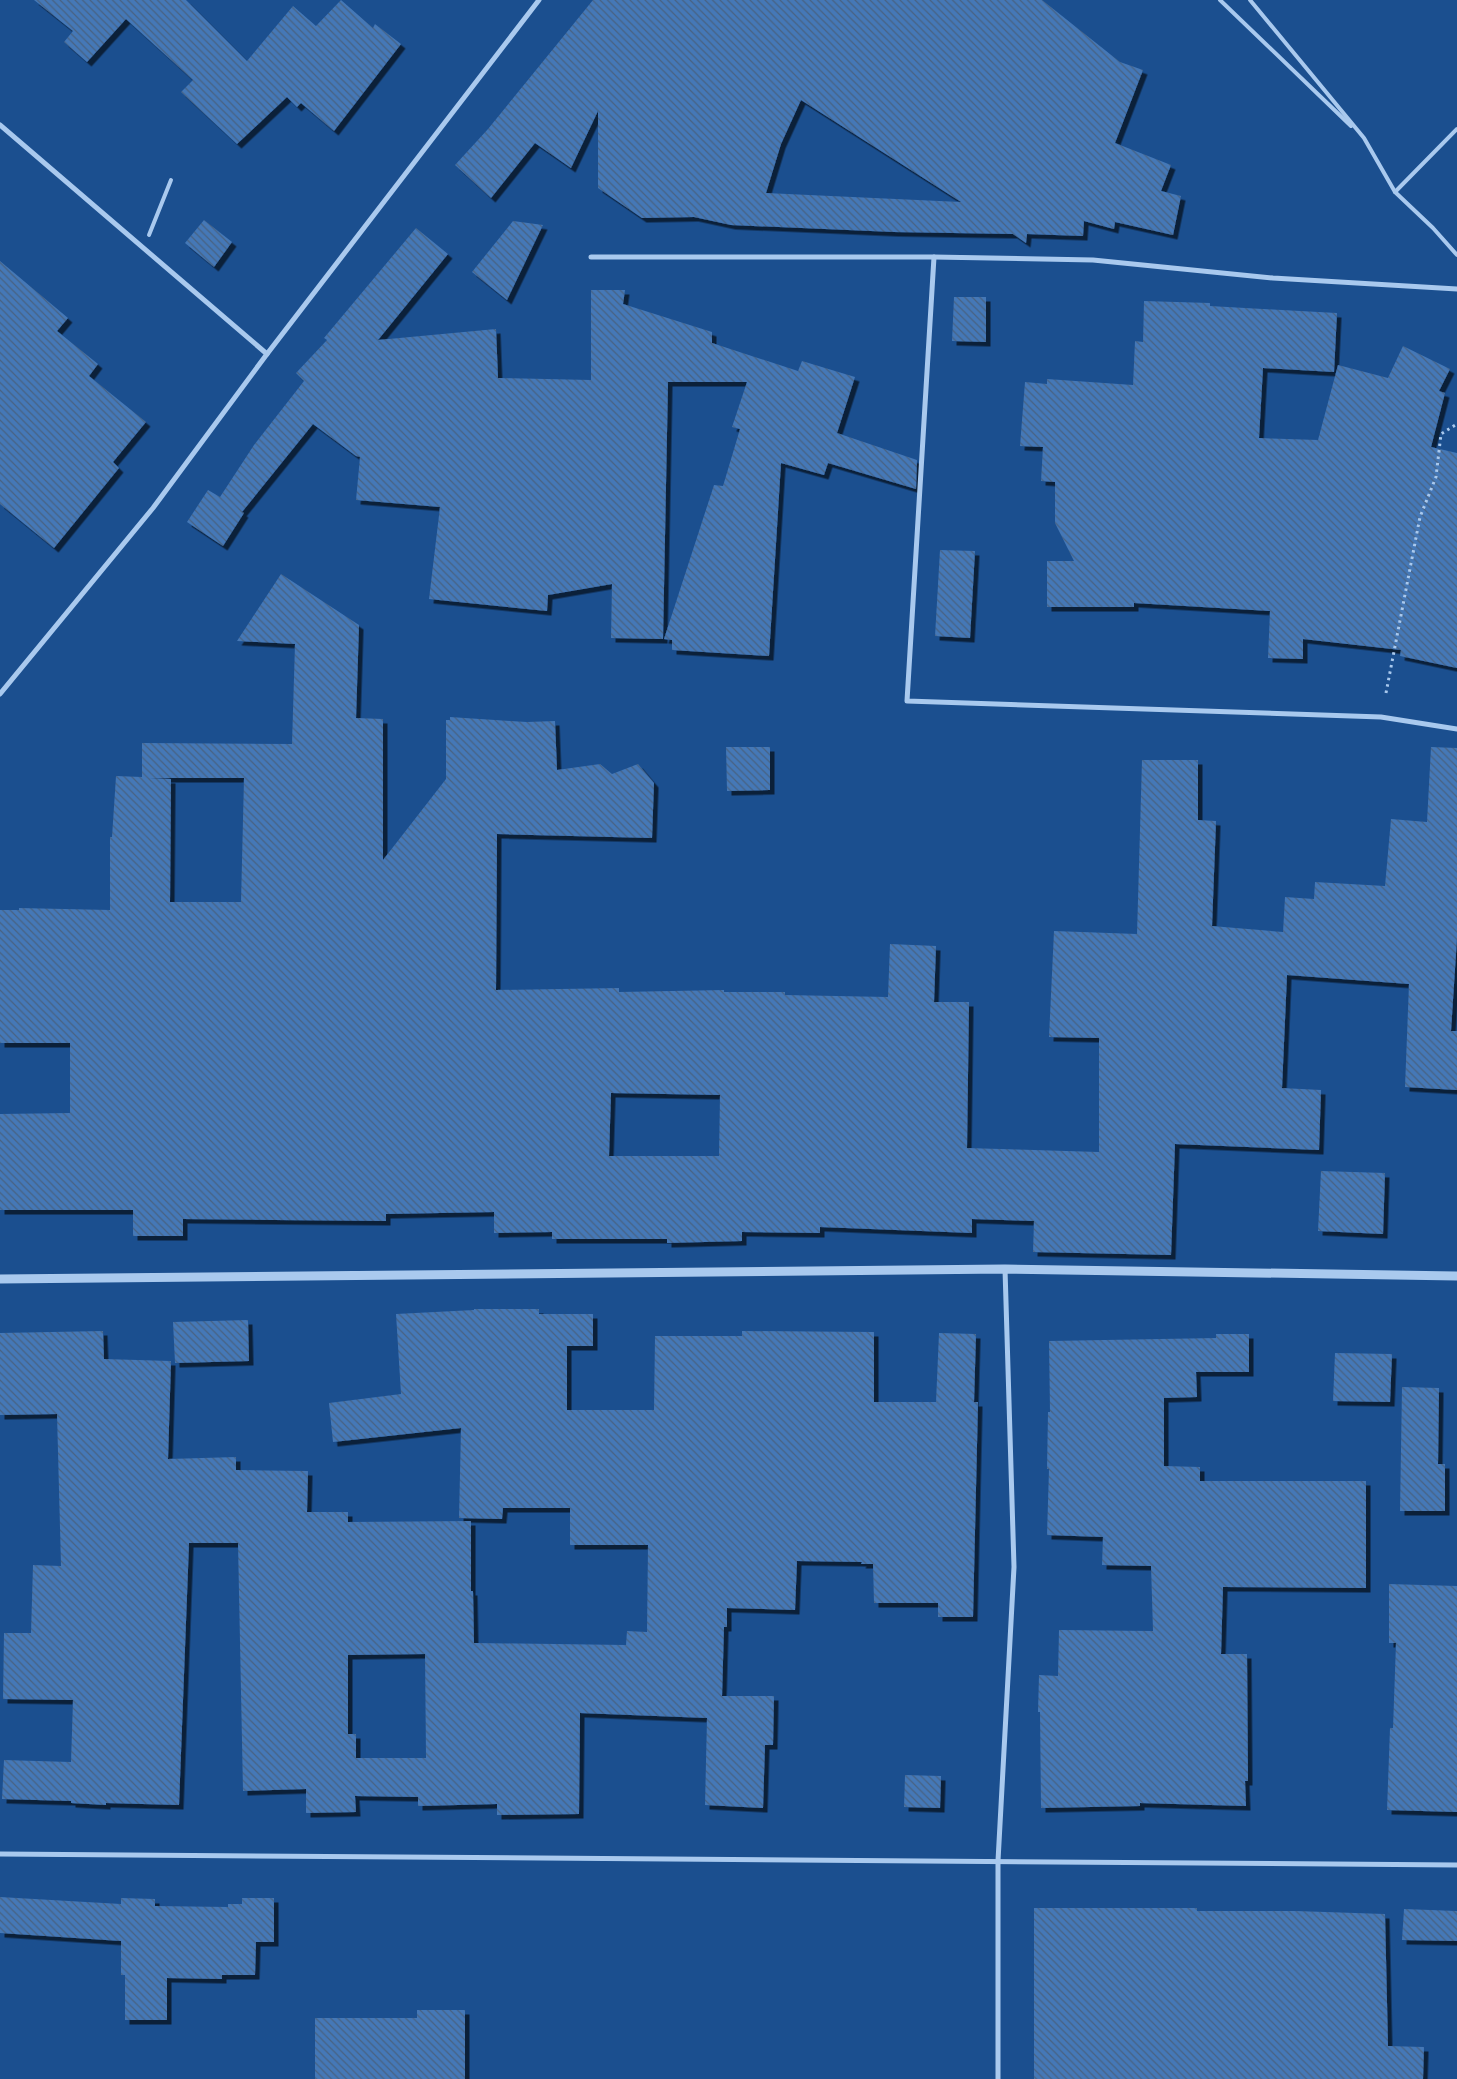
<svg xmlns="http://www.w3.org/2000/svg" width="1457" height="2079" viewBox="0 0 1457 2079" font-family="'PT Sans',sans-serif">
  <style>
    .building { fill: url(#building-back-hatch); fill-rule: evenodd; filter: url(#shadow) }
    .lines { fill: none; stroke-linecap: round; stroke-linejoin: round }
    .path { stroke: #a9c9ee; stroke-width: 3; stroke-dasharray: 2.5 4; stroke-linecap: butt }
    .service { stroke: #a9c9ee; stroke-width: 4 }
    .minor { stroke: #a9c9ee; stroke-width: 5 }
    .tertiary { stroke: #a9c9ee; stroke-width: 9 }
  </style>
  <defs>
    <pattern id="building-back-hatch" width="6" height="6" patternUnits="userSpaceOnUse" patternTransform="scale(1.25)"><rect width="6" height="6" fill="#4478b7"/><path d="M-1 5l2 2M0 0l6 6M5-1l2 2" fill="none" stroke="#486282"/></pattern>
    <filter id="shadow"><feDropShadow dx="4.5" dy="4.5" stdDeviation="0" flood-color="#0009"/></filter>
  </defs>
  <rect width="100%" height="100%" fill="#1b4f8f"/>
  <!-- building -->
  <g class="building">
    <polygon points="34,0 186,0 247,61 293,6 316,26 341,0 373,28 375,24 401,44 334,131 301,103 297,107 287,97 237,144 181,92 193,80 126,19 87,62 64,42 73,31"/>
    <path d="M593 0H1042L1120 62 1143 70 1115 143 1171 165 1161 191 1181 196 1173 235 1115 222 1114 229 1084 221 1083 236 1027 234 1026 243 1013 234 894 232 731 225 694 217 642 218 598 188V111L571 168 535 143 491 198 455 165 488 129ZM801 100 961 202 766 193 781 144Z"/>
    <polygon points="204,220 232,242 214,267 185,243"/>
    <polygon points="513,221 543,225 507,300 472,272"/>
    <polygon points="416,228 448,254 378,340 496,329 498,378 591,380 591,290 625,290 623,304 712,332 712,343 798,371 802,361 855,377 837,433 917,460 916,489 828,463 824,475 781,463 769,656 672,650 672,640 664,639 714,485 723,486 740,429 732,427 747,382 668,382 663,639 611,638 612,584 548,595 547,611 429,599 440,507 356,500 360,457 356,456 313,424 242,512 244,513 223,546 187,522 208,490 220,497 254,445 304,381 296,373 327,340 324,338"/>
    <polygon points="0,261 68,318 57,331 98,364 89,376 146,422 113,462 119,468 54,548 0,504"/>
    <polygon points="954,297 986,297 986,342 952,341"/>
    <polygon points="1144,301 1210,303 1210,306 1337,313 1334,372 1263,368 1259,438 1318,440 1338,365 1388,378 1403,346 1450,369 1439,391 1445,393 1431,447 1457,453 1457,668 1400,656 1401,650 1303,639 1303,659 1268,658 1270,611 1134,603 1134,607 1047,607 1047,561 1074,561 1055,523 1055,482 1041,481 1043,447 1020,446 1025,382 1047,384 1047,379 1133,385 1135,341 1143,342"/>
    <polygon points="940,550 975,551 970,638 935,636"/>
    <path d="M281 574 359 625 356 718 383 719V860L446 779V720H450V717L527 722 555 721 557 770 600 764 612 774 638 764 654 783 652 838 497 834 496 990 619 988V992L724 990V992H785V995L888 997 890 944 936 946 934 1002H969L967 1148 1099 1152V1038L1049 1037 1054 931 1137 934 1142 760H1198V820L1216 821 1212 926 1283 932 1285 897 1314 899 1315 882 1385 886 1391 819 1427 822 1431 747 1457 748V938L1451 1031H1457V1090L1405 1087 1409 984 1287 975 1282 1088 1321 1090 1319 1150 1175 1144 1171 1255 1033 1252 1034 1221 972 1219V1233L820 1227V1233L742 1232V1241L667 1243V1239H552V1232L494 1233V1212L386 1214V1221L183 1219V1236H133V1210H0V1114L70 1113V1043H0V910H19V908L110 910V837H112L116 776 142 777V743L292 744 295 644 237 641ZM149 778H244L241 902H170L171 779ZM611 1093 720 1095 719 1156H609Z"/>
    <polygon points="726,747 770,747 770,790 727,791"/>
    <polygon points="1321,1171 1385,1173 1383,1234 1318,1231"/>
    <path d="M474 1309H539V1314H593V1346H567V1410H654L655 1336H742V1331L874 1332V1402H936L939 1333 976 1334 974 1402H978L973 1617H938V1603H874L873 1564H861L862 1562 797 1561 795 1610 727 1608V1627H724L722 1696H774L773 1745H765L763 1808 705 1805 707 1718 580 1713 579 1814 497 1815V1804L418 1806V1797L355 1796 356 1812 306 1813V1789L243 1791 238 1543H189L179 1805 106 1803V1805L71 1803V1801L2 1799 4 1760 71 1762 73 1700 3 1699 4 1633H31L33 1565 61 1566 57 1414 0 1415V1333L103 1331 104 1359 171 1361 168 1459 236 1457V1470L308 1471 307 1512H348V1522L471 1521V1591H473L474 1643 626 1645 627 1631 647 1632 648 1545H570V1508H503L502 1519 459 1518 461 1428 333 1442 329 1403 401 1394 396 1314 474 1310ZM425 1654 426 1758H356V1734H348V1655Z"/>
    <polygon points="248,1320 249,1361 175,1363 173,1322"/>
    <polygon points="1216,1334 1249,1334 1249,1372 1196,1372 1197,1397 1164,1398 1164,1466 1200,1467 1200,1481 1366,1481 1366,1588 1223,1587 1221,1654 1247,1654 1248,1781 1245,1781 1246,1806 1140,1803 1140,1806 1041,1808 1040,1712 1038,1712 1039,1675 1058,1676 1059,1630 1153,1631 1151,1566 1102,1565 1103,1537 1047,1535 1049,1469 1047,1469 1048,1412 1050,1412 1049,1341 1216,1338"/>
    <polygon points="1335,1353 1392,1354 1390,1402 1333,1401"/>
    <polygon points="1402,1387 1439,1388 1438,1464 1445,1464 1445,1511 1400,1511"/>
    <polygon points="1389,1584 1457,1586 1457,1812 1387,1810 1390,1728 1393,1728 1396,1643 1389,1643"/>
    <polygon points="905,1775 941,1776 940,1808 904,1807"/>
    <polygon points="0,1897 121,1904 121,1898 155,1899 155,1906 228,1907 228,1904 242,1904 242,1898 274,1898 274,1942 256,1942 255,1975 222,1975 222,1979 167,1978 167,2020 125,2020 125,1975 121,1975 121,1941 0,1933"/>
    <polygon points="1034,1908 1197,1908 1197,1911 1296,1911 1385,1914 1388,2046 1424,2047 1423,2079 1034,2079"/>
    <polygon points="1404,1909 1457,1911 1457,1941 1402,1940"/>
    <polygon points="417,2010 465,2010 465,2079 315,2079 315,2018 417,2018"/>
  </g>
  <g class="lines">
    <!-- path -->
    <polyline class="path" points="1386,693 1420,517 1436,477 1441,434 1457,424"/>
    <!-- service -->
    <g class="service">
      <polyline points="1220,0 1351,126"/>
      <polyline points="1250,0 1364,138 1395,192 1433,228 1457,255"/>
      <polyline points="1395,192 1457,129"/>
      <polyline points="149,235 171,180"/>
    </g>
    <!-- minor -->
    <g class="minor">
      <polyline points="0,125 267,354"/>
      <polyline points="591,257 934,257 1093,260 1273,278 1457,289"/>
      <polyline points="934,257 907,701 1381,717 1457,729"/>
      <polyline points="0,694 153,508 267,354 539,0"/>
      <polyline points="0,1854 1457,1865"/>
      <polyline points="998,2079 998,1861 1014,1567 1005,1269"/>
    </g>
    <!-- tertiary -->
    <polyline class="tertiary" points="0,1279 1005,1269 1457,1276"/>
  </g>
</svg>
